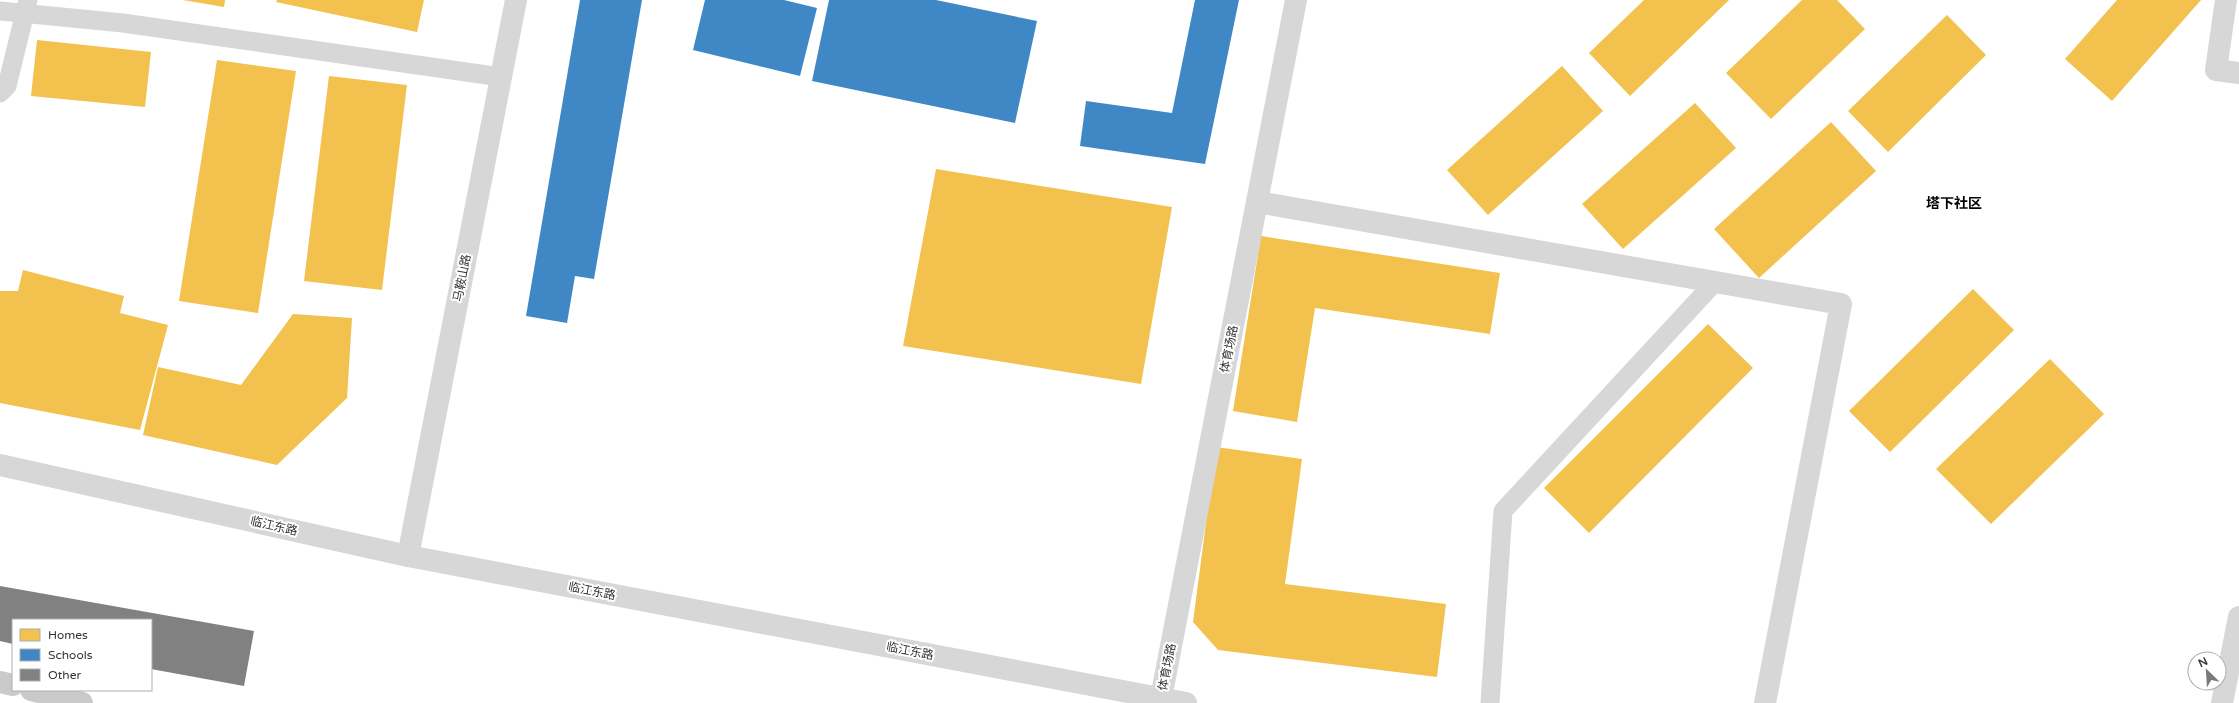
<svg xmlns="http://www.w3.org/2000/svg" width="2239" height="703" viewBox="0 0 2239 703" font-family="'Varela Round','Noto Sans SC',sans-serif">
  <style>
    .homes { fill: #f2c14e }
    .schools { fill: #3f88c5 }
    .building { fill: #818181 }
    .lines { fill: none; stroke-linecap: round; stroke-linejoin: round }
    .service { stroke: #d7d7d7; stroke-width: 19 }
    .minor { stroke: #d7d7d7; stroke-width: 22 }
    .tertiary { stroke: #d7d7d7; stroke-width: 22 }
    .primary { stroke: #cacaca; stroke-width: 22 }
    .labels { text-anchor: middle; stroke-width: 4; stroke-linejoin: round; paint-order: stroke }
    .street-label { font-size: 12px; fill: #333; stroke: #fff }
    .quarter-label { font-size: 14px; font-weight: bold; fill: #000; stroke: #fff }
  </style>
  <rect width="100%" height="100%" fill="#fff"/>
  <!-- homes -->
  <g class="homes">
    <polygon points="183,0 225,0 224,7"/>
    <polygon points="277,0 424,0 417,32 276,2"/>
    <polygon points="1644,0 1729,0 1630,96 1589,53"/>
    <polygon points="1802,0 1837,0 1865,29 1771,119 1726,73"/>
    <polygon points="2117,0 2201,0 2112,101 2065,59"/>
    <polygon points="1947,15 1986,55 1888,152 1848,111"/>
    <polygon points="37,40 151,52 145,107 31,96"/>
    <polygon points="217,60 296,71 258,313 179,301"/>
    <polygon points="1562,66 1603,111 1488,215 1447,170"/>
    <polygon points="329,76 407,85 382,290 304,281"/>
    <polygon points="1695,103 1736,148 1623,249 1582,204"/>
    <polygon points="1831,122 1876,171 1759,278 1714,229"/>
    <polygon points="936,169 1172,207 1141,384 903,346"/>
    <polygon points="1261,236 1500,273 1490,334 1315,308 1297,422 1233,411"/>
    <polygon points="23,270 124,296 120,313 168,325 140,430 0,403 0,291 18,291"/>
    <polygon points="1973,289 2014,330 1890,452 1849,411"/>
    <polygon points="293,314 352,318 347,398 277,465 143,435 158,367 241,385"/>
    <polygon points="1708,324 1753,368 1589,533 1544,488"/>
    <polygon points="2050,359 2104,414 1991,524 1936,469"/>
    <polygon points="1216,447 1302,459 1285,584 1446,604 1437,677 1218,650 1193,622"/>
  </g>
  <!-- schools -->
  <g class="schools">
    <polygon points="580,0 642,0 594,279 575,276 567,323 526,316"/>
    <polygon points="705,0 784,0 817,8 800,76 693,50"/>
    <polygon points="829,0 936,0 1037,21 1015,123 812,81"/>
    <polygon points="1195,0 1239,0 1205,164 1080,146 1086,101 1172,113"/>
  </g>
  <!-- building -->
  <polygon class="building" points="0,586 254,631 244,686 151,669 151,620 13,620 13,644 0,641"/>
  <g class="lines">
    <!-- service -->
    <g class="service">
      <polyline points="0,11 123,23 501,77"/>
      <polyline points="0,93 7,86 28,0"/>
      <polyline points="1490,703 1503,511 1715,282"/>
    </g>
    <!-- minor -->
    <g class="minor">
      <polyline points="2226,0 2216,70 2239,73"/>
      <polyline points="1257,202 1841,304 1765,703"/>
      <polyline points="408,556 516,0"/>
      <polyline points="1161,698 1296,0"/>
      <polyline points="2222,703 2239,617"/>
    </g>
    <!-- tertiary -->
    <polyline class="tertiary" points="0,465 408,556 1186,703"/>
    <!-- primary -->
    <g class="primary">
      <polyline points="0,682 13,685"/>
      <polyline points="31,690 82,703"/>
    </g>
  </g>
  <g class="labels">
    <!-- street labels -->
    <g class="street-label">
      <text transform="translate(462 278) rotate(-79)" y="4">马鞍山路</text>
      <text transform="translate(1229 349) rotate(-79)" y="4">体育场路</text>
      <text transform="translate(274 526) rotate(13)" y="4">临江东路</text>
      <text transform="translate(592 591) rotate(11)" y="4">临江东路</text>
      <text transform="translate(910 651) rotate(11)" y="4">临江东路</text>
      <text transform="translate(1167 667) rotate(-79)" y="4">体育场路</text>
    </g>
    <!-- quarter labels -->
    <g class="quarter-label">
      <text x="1954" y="208">塔下社区</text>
    </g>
  </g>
  <!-- legend -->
  <rect x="12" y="619" width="140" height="72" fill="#ffffff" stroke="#adadad"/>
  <rect x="20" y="629" width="20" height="12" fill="#f2c14e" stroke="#adadad"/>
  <text x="48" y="639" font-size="12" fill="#333333">Homes</text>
  <rect x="20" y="649" width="20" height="12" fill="#3f88c5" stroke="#adadad"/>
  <text x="48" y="659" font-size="12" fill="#333333">Schools</text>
  <rect x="20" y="669" width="20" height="12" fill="#818181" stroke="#adadad"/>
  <text x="48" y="679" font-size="12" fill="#333333">Other</text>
  <!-- north arrow -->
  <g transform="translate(2207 671) rotate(335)"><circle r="19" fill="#ffffff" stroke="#adadad"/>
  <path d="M0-3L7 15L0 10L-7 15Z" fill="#7a7a7a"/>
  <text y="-6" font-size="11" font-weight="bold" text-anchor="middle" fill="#333333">N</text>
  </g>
</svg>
